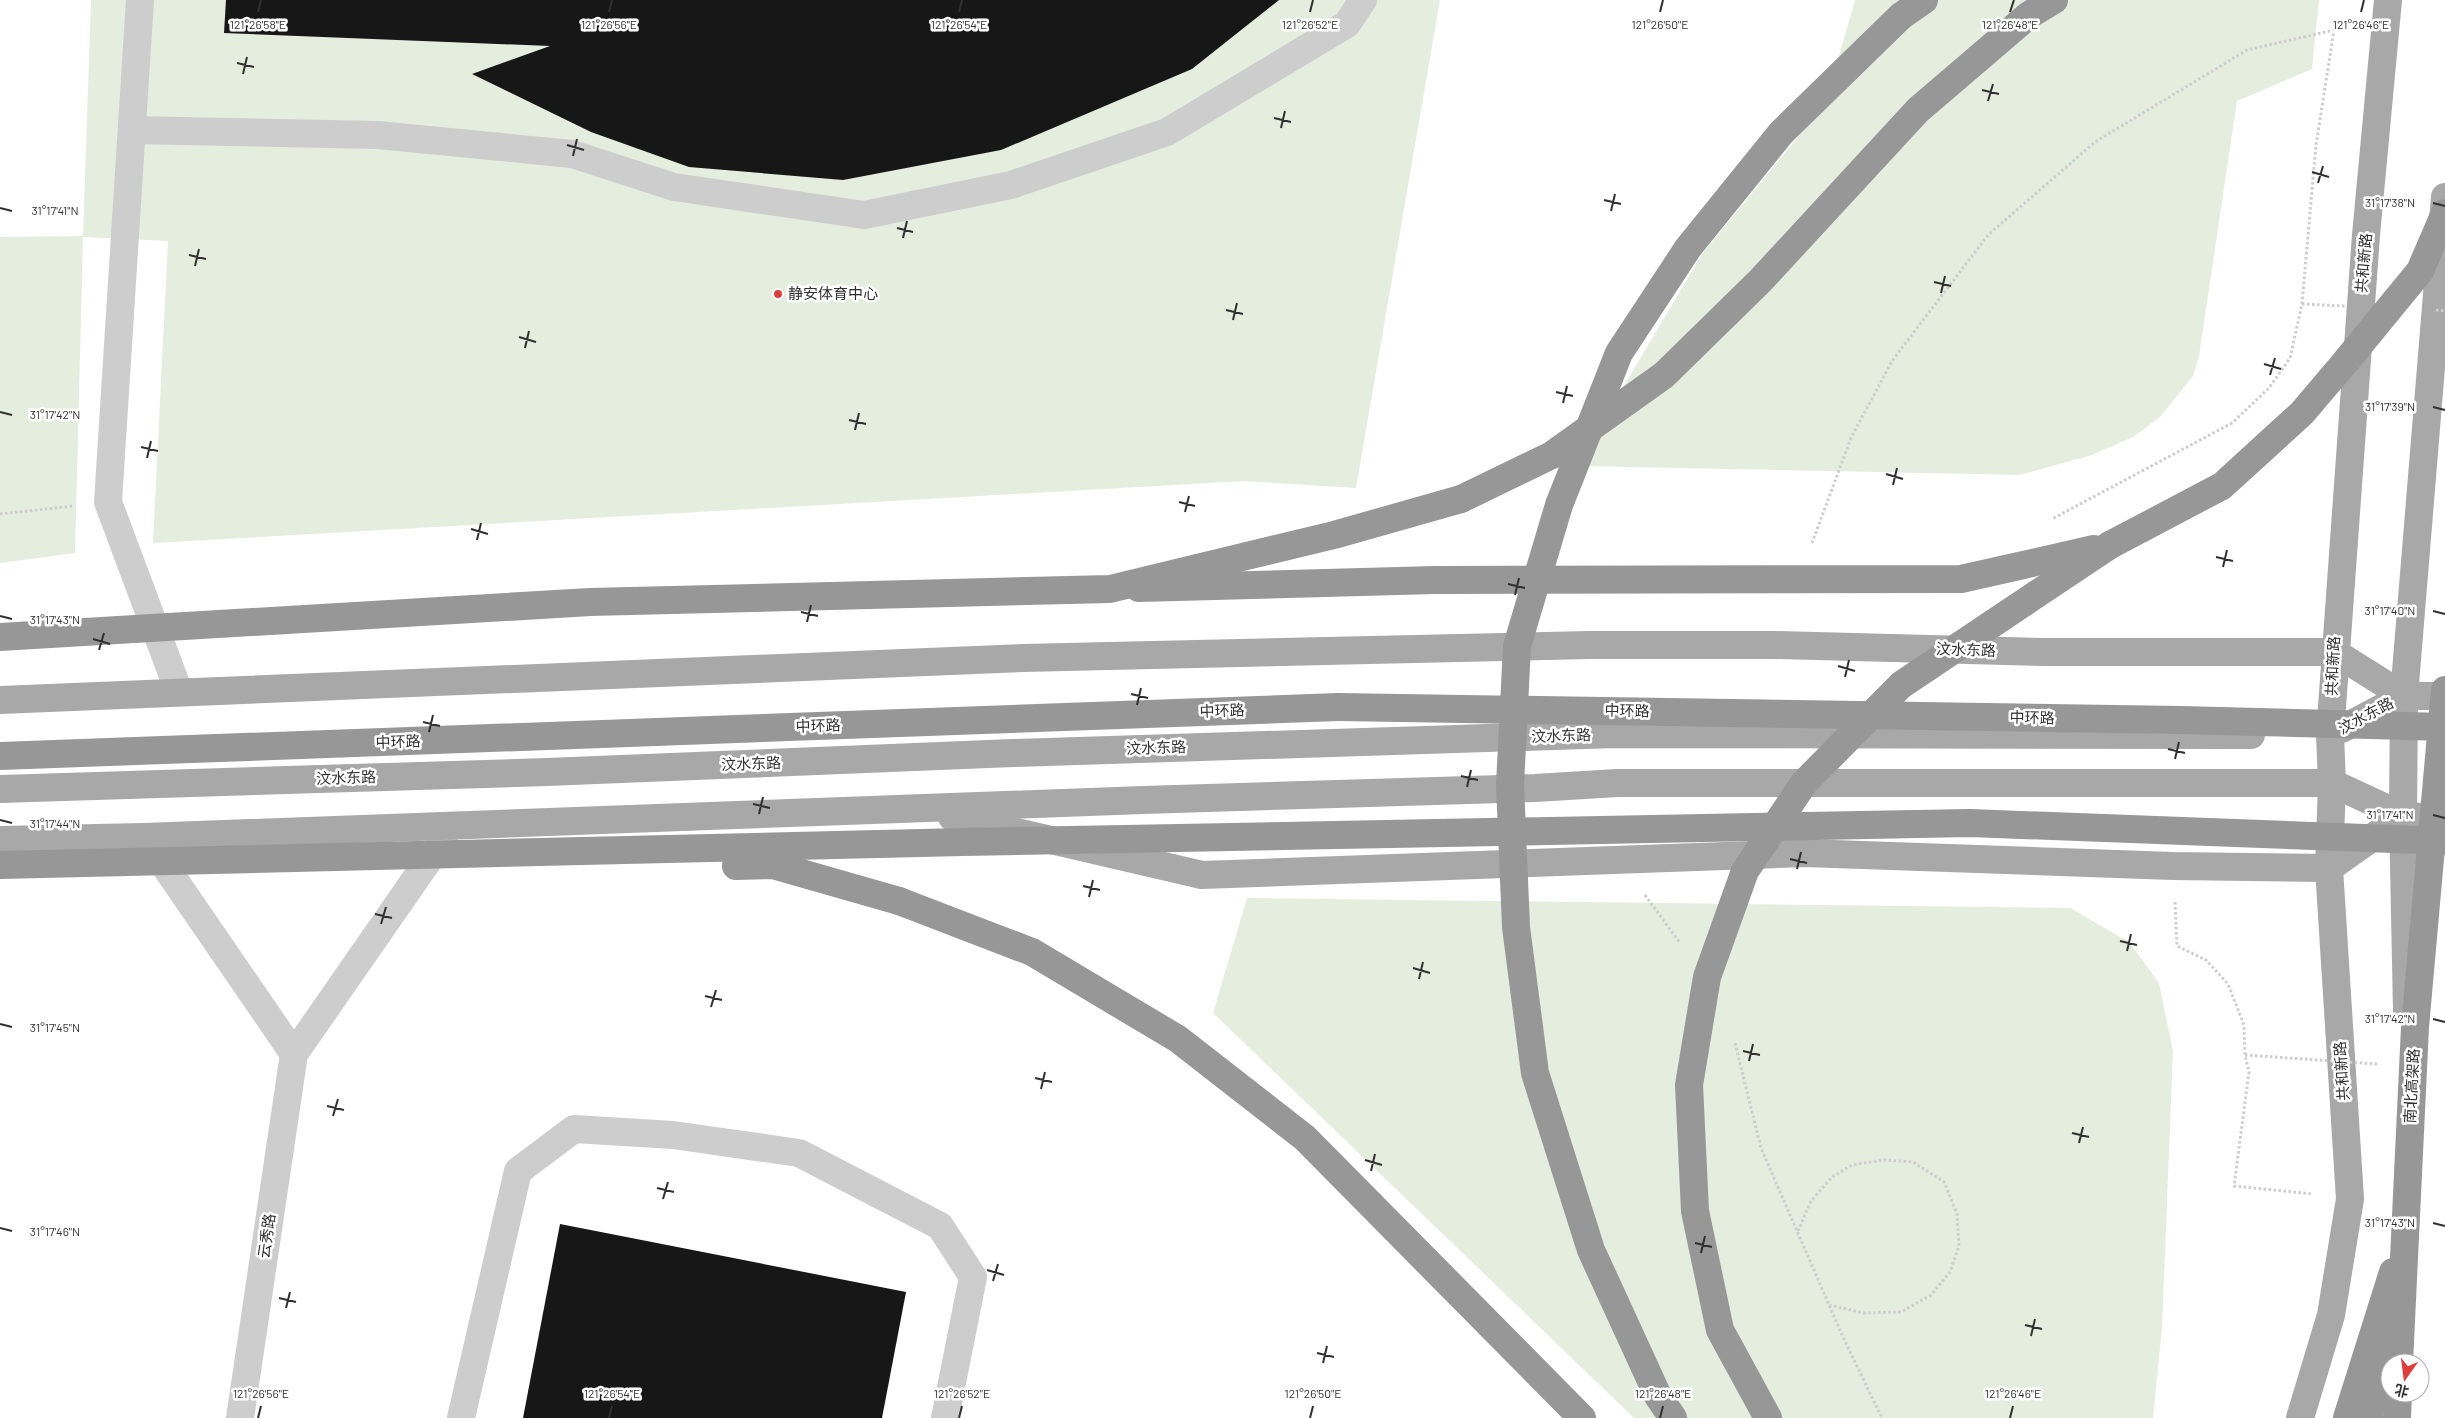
<svg xmlns="http://www.w3.org/2000/svg" width="2445" height="1418" viewBox="0 0 2445 1418" font-family="Barlow,'Noto Sans SC',sans-serif">
  <style>
    .green { fill: #e5eddf }
    .building { fill: #171717 }
    .lines { fill: none; stroke-linecap: round; stroke-linejoin: round }
    .path { stroke: #cdcdcd; stroke-width: 3; stroke-dasharray: 2.5 2.5; stroke-linecap: butt }
    .minor { stroke: #cdcdcd; stroke-width: 28 }
    .major { stroke: #a8a8a8; stroke-width: 28 }
    .highway { stroke: #979797; stroke-width: 28 }
    .path-bridge { stroke: #cdcdcd; stroke-width: 3; stroke-dasharray: 2.5 2.5; stroke-linecap: butt }
    .highway-bridge { stroke: #979797; stroke-width: 28 }
    .ticks { fill: none; stroke: #303030; stroke-width: 2 }
    .poi-dot { fill: #de3d3c; stroke: #fff; stroke-width: 2 }
    .labels { text-anchor: middle; stroke-width: 5; stroke-linejoin: round; paint-order: stroke }
    .street-label { font-size: 15px; fill: #303030; stroke: #fff }
    .poi-label { font-size: 15px; fill: #303030; stroke: #fff; text-anchor: start }
    .ticks-label { font-size: 12px; text-anchor: middle; fill: #303030; stroke: #fff; stroke-width: 5; stroke-linejoin: round; paint-order: stroke }
  </style>
  <rect width="100%" height="100%" fill="#fff"/>
  <!-- green -->
  <g class="green">
    <polygon points="91,0 1440,0 1356,488 1244,481 153,543 168,241 83,237 75,553 0,563 0,237 83,236"/>
    <polygon points="1855,0 2319,0 2312,69 2237,101 2199,356 2193,376 2160,417 2133,437 2092,455 2019,475 1579,466 1605,418 1702,254 1825,104"/>
    <polygon points="1247,898 2070,908 2129,942 2159,983 2173,1051 2162,1328 2153,1418 1634,1418 1213,1013"/>
  </g>
  <!-- building -->
  <g class="building">
    <polygon points="226,0 1279,0 1192,69 1001,150 843,180 689,167 591,132 472,74 550,46 224,33"/>
    <polygon points="560,1224 906,1292 882,1418 523,1418"/>
  </g>
  <g class="lines">
    <!-- path -->
    <g class="path">
      <polyline points="0,514 73,506"/>
      <polyline points="1812,543 1851,438 1892,361 1988,235 2095,142 2247,50 2334,30 2316,145 2302,304 2290,358 2269,388 2232,423 2052,519"/>
      <polyline points="1645,895 1680,943"/>
      <polyline points="2175,902 2177,946 2206,960 2228,984 2244,1025 2245,1055 2249,1072 2234,1186 2312,1194"/>
      <polyline points="1735,1043 1761,1148 1843,1337 1882,1418"/>
      <polyline points="1798,1231 1811,1201 1832,1177 1852,1165 1884,1160 1913,1162 1944,1182 1957,1214 1959,1246 1950,1272 1931,1295 1901,1312 1864,1313 1830,1305"/>
    </g>
    <!-- minor -->
    <g class="minor">
      <polyline points="140,0 108,502 179,692"/>
      <polyline points="132,130 378,135 572,154 674,187 864,215 1011,185 1167,132 1347,24 1363,0"/>
      <polyline points="149,843 294,1054"/>
      <polyline points="240,1418 294,1054 444,838"/>
      <polyline points="461,1418 518,1171 574,1129 673,1135 799,1153 940,1226 973,1277 945,1418"/>
    </g>
    <!-- major -->
    <g class="major">
      <polyline points="0,700 1023,658 1589,645 1775,645 2044,652 2334,652 2404,696"/>
      <polyline points="2342,729 2404,696 2445,696"/>
      <polyline points="0,789 547,772 1013,753 1616,734 2251,735"/>
      <polyline points="952,817 1202,875 1805,853 2173,866 2329,868 2383,830"/>
      <polyline points="0,840 144,837 1143,800 1535,788 1617,783 2332,783 2403,816 2445,818"/>
      <polyline points="2407,1011 2403,816 2404,696 2445,197"/>
      <polyline points="2300,1418 2331,1315 2350,1199 2329,868 2332,783 2330,735 2366,235 2388,0"/>
    </g>
    <!-- highway -->
    <g class="highway">
      <polyline points="1461,499 1552,455 1664,375 1760,281 1918,110 2029,15 2054,0"/>
      <polyline points="2110,545 2222,486 2302,413 2347,360"/>
      <polyline points="1139,588 1435,580"/>
      <polyline points="0,756 1338,707"/>
      <polyline points="899,901 1032,952 1178,1039 1305,1138 1582,1418"/>
      <polyline points="2369,1418 2380,1339"/>
      <polyline points="2397,1418 2398,1393"/>
    </g>
    <!-- path-bridge -->
    <g class="path-bridge">
      <polyline points="2302,304 2345,306"/>
      <polyline points="2436,310 2445,311"/>
      <polyline points="2245,1055 2377,1064"/>
    </g>
    <!-- highway-bridge -->
    <g class="highway-bridge">
      <polyline points="2347,360 2420,271 2445,213"/>
      <polyline points="1435,580 1961,579 2094,549"/>
      <polyline points="0,637 590,602 1110,589 1334,535 1461,499"/>
      <polyline points="1338,707 2181,720 2445,727"/>
      <polyline points="0,865 963,842 1970,823 2445,841"/>
      <polyline points="736,866 773,865 899,901"/>
      <polyline points="2399,1363 2415,1027 2445,690"/>
      <polyline points="1673,1418 1658,1396 1591,1250 1535,1073 1516,927 1510,785 1517,646 1559,505 1619,353 1688,248 1781,133 1901,16 1924,0"/>
      <polyline points="1768,1418 1720,1330 1695,1211 1689,1085 1707,977 1745,871 1804,783 1901,685 2110,545"/>
      <polyline points="2347,1418 2393,1272"/>
    </g>
  </g>
  <!-- ticks -->
  <path class="ticks" d="M258 12 261 0M609 12 612 0M959 12 962 0M1310 12 1313 0M1660 12 1663 0M2010 12 2014 0M2361 12 2364 0M237 63 254 67M243 74 247 57M1982 90 1999 94M1988 101 1993 84M1274 118 1291 122M1281 128 1285 111M567 145 584 150M573 156 577 139M2312 172 2329 177M2318 183 2323 166M1604 200 1621 204M2433 203 2445 206M0 208 12 211M1611 211 1615 194M897 228 913 232M903 238 907 221M189 255 206 259M195 266 199 249M1934 282 1951 286M1941 293 1945 276M1226 310 1243 314M1233 320 1237 303M519 337 536 342M525 348 529 331M2264 364 2281 369M2270 375 2275 358M1556 392 1573 396M1563 403 1567 386M2433 407 2445 410M0 412 12 415M849 420 866 424M855 430 859 413M141 447 158 451M147 458 151 441M1886 474 1903 479M1893 485 1897 468M1179 502 1195 506M1185 512 1189 496M471 529 488 534M477 540 481 523M2216 557 2233 561M2223 567 2227 550M1508 584 1525 588M1515 595 1519 578M2433 611 2445 614M801 612 818 616M0 616 12 619M807 622 811 605M93 639 110 644M99 650 104 633M1838 666 1855 671M1845 677 1849 660M1131 694 1148 698M1137 705 1141 688M423 722 440 726M429 732 433 715M2168 749 2185 753M2175 759 2179 742M1461 776 1478 780M1467 787 1471 770M753 804 770 808M759 814 763 797M2433 815 2445 818M0 820 12 823M1790 859 1807 863M1797 869 1801 852M1083 886 1100 890M1089 897 1093 880M375 914 392 918M381 924 386 907M2120 941 2137 945M2127 951 2131 934M1413 968 1430 973M1419 979 1423 962M705 996 722 1000M711 1007 716 990M2433 1019 2445 1022M0 1024 12 1027M1743 1051 1760 1055M1749 1061 1753 1044M1035 1078 1052 1082M1041 1089 1045 1072M327 1106 344 1110M333 1116 338 1099M2072 1133 2089 1137M2079 1143 2083 1127M1365 1160 1382 1165M1371 1171 1375 1154M657 1188 674 1192M663 1199 668 1182M2433 1223 2445 1226M0 1228 12 1231M1695 1243 1712 1247M1701 1253 1705 1236M987 1270 1004 1275M993 1281 998 1264M279 1298 296 1302M286 1308 290 1292M2025 1325 2042 1329M2031 1336 2035 1319M1317 1353 1334 1357M1323 1363 1327 1346M258 1418 261 1406M609 1418 612 1406M959 1418 962 1406M1310 1418 1313 1406M1660 1418 1663 1406M2010 1418 2013 1406"/>
  <!-- markers -->
  <circle class="poi-dot" cx="778" cy="294" r="5"/>
  <g class="labels">
    <!-- street labels -->
    <g class="street-label">
      <text transform="translate(2364 263) rotate(-85)" y="5">共和新路</text>
      <text transform="translate(1966 650) rotate(2)" y="5">汶水东路</text>
      <text transform="translate(2333 666) rotate(-87)" y="5">共和新路</text>
      <text transform="translate(1222 711) rotate(-2)" y="5">中环路</text>
      <text transform="translate(1627 711) rotate(1)" y="5">中环路</text>
      <text transform="translate(2366 716) rotate(-28)" y="5">汶水东路</text>
      <text transform="translate(2032 718) rotate(1)" y="5">中环路</text>
      <text transform="translate(818 726) rotate(-2)" y="5">中环路</text>
      <text transform="translate(1561 736) rotate(-2)" y="5">汶水东路</text>
      <text transform="translate(398 742) rotate(-2)" y="5">中环路</text>
      <text transform="translate(1156 748) rotate(-2)" y="5">汶水东路</text>
      <text transform="translate(751 764) rotate(-2)" y="5">汶水东路</text>
      <text transform="translate(346 778) rotate(-2)" y="5">汶水东路</text>
      <text transform="translate(2342 1071) rotate(-94)" y="5">共和新路</text>
      <text transform="translate(2412 1086) rotate(-87)" y="5">南北高架路</text>
      <text transform="translate(267 1236) rotate(-82)" y="5">云秀路</text>
    </g>
    <!-- poi labels -->
    <g class="poi-label">
      <text x="788" y="299">静安体育中心</text>
    </g>
  </g>
  <g class="ticks-label">
    <text x="258" y="29">121°26'58"E</text>
    <text x="609" y="29">121°26'56"E</text>
    <text x="959" y="29">121°26'54"E</text>
    <text x="1310" y="29">121°26'52"E</text>
    <text x="1660" y="29">121°26'50"E</text>
    <text x="2010" y="29">121°26'48"E</text>
    <text x="2361" y="29">121°26'46"E</text>
    <text x="2390" y="207">31°17'38"N</text>
    <text x="55" y="215">31°17'41"N</text>
    <text x="2390" y="411">31°17'39"N</text>
    <text x="55" y="419">31°17'42"N</text>
    <text x="2390" y="615">31°17'40"N</text>
    <text x="55" y="624">31°17'43"N</text>
    <text x="2390" y="819">31°17'41"N</text>
    <text x="55" y="828">31°17'44"N</text>
    <text x="2390" y="1023">31°17'42"N</text>
    <text x="55" y="1032">31°17'45"N</text>
    <text x="2390" y="1227">31°17'43"N</text>
    <text x="55" y="1236">31°17'46"N</text>
    <text x="261" y="1398">121°26'56"E</text>
    <text x="612" y="1398">121°26'54"E</text>
    <text x="962" y="1398">121°26'52"E</text>
    <text x="1313" y="1398">121°26'50"E</text>
    <text x="1663" y="1398">121°26'48"E</text>
    <text x="2013" y="1398">121°26'46"E</text>
  </g>
  <!-- north arrow -->
  <g transform="translate(2405 1378) rotate(194)"><circle r="24" fill="#ffffff" stroke="#acacac"/>
  <path d="M0-4L9 19L0 12L-9 19Z" fill="#de3d3c"/>
  <text y="-8" font-size="14" font-weight="bold" text-anchor="middle" fill="#303030">北</text>
  </g>
</svg>
